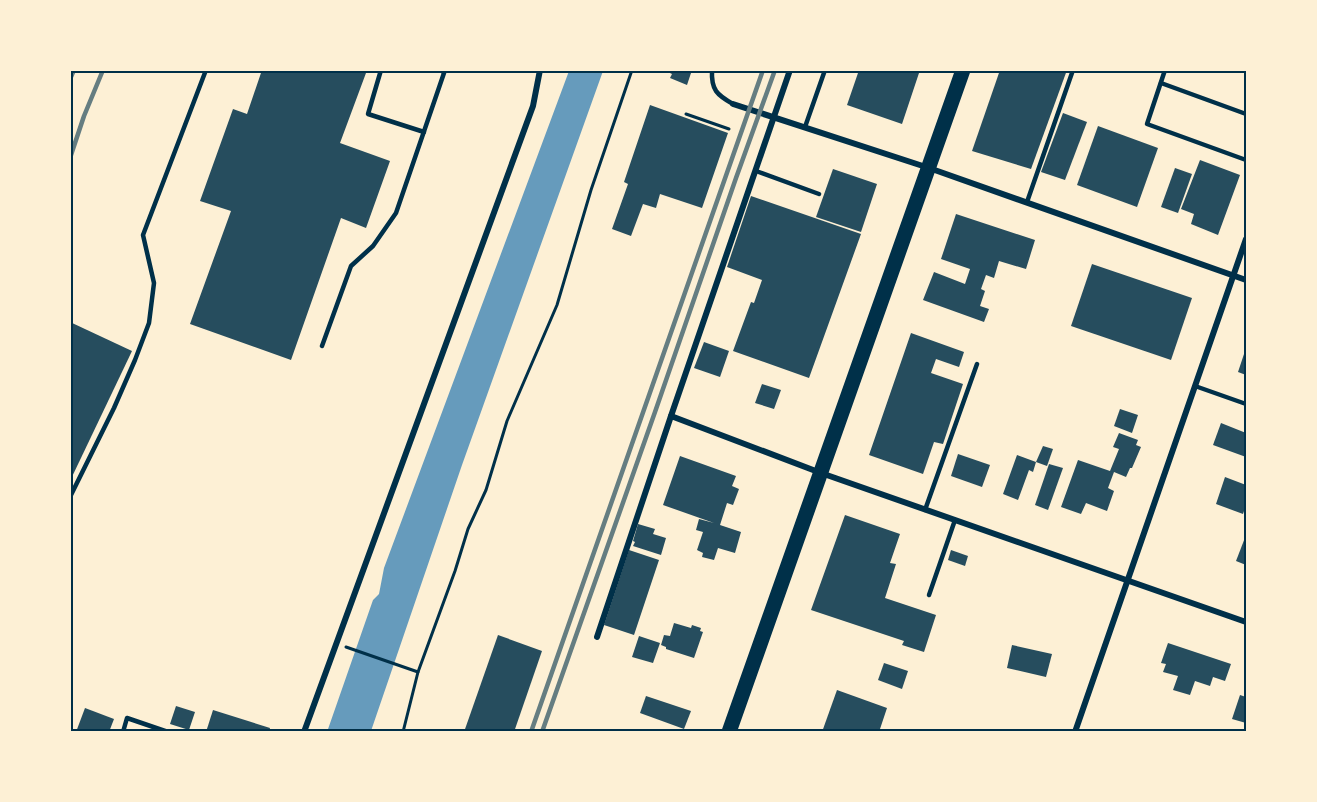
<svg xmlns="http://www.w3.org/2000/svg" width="1317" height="802" viewBox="0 0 1317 802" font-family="Helvetica,sans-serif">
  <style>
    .water { fill: #669bbc }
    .building { fill: #264d5e }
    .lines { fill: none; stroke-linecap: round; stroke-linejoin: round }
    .path { stroke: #003049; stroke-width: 3 }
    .service { stroke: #003049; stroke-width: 4.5 }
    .minor { stroke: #003049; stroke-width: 6 }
    .primary { stroke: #003049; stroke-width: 15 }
    .rail { stroke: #657d81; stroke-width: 4.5 }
    .neatline { fill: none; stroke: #003049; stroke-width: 2 }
  </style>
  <rect width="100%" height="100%" fill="#fdf0d5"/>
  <!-- water -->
  <polygon class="water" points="569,71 603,71 462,465 371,731 327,732 373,600 379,594 384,568"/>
  <!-- building -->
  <g class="building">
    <polygon points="262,70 359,70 366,73 340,143 390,161 366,228 341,218 291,360 190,324 231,211 200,201 233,109 247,114"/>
    <polygon points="664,70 692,70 687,85 670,78 672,74"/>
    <polygon points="920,70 902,124 847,105 858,73 852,70"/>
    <polygon points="1000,70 1067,70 1031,169 972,151"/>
    <polygon points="650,105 728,133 702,208 660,194 656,208 643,204 631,236 612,229 628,184 624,182"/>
    <polygon points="1063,113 1087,122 1065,180 1041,172"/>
    <polygon points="1098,126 1158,148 1137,207 1077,185"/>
    <polygon points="1200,160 1240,175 1218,235 1191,224 1194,214 1181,209"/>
    <polygon points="1175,168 1192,174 1178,213 1161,207"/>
    <polygon points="833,169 877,184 861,232 816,217"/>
    <polygon points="751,196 861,234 809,378 733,351 751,302 754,303 762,280 727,267"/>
    <polygon points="956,214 1035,240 1026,269 999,261 994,278 986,275 981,289 985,291 980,306 989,309 984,322 923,300 934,272 965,284 970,269 941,259"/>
    <polygon points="1092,264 1192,298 1171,360 1071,326"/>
    <polygon points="70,322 132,351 70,481"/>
    <polygon points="911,333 964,352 959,367 936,359 931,373 963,384 943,444 934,442 923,474 869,455"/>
    <polygon points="704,342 729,351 720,377 694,368"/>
    <polygon points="1246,348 1246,375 1238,372"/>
    <polygon points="762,384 781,390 774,409 755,403"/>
    <polygon points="1120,409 1138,415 1132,433 1114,426"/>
    <polygon points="1221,423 1246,433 1246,457 1213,445"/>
    <polygon points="1119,433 1138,440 1136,445 1141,447 1132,468 1130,468 1126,477 1114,472 1108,488 1114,491 1107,511 1086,503 1081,514 1061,507 1078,460 1110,471 1119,449 1113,447"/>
    <polygon points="1043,446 1053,449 1047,466 1036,462"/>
    <polygon points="958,454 990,465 982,487 951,476"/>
    <polygon points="1017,455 1036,462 1033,472 1029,470 1018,500 1003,494"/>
    <polygon points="680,456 736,476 732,486 739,489 733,505 727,503 720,525 741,532 735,553 718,548 714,560 702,557 703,553 697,550 703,532 696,530 699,519 714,523 663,505"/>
    <polygon points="1049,464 1063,468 1048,510 1035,505"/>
    <polygon points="1225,477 1246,485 1246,505 1243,514 1216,504"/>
    <polygon points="845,515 900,534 890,563 896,564 885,598 936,615 924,652 902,645 904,641 811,610"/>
    <polygon points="638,524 655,529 653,534 666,538 661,555 633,546 635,542 633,541"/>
    <polygon points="1246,535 1246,565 1236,561"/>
    <polygon points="629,550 659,560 634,635 604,625"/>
    <polygon points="951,550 968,556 965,566 948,560"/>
    <polygon points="674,623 691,628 692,625 701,628 700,631 703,632 694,658 666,649 666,647 661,645 664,635 670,636"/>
    <polygon points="498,635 542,651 514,732 464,732"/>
    <polygon points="639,636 660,643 653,663 632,657"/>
    <polygon points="1168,643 1231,664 1225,681 1213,677 1210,686 1195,681 1190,695 1173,690 1178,676 1163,672 1166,664 1161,663"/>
    <polygon points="1012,645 1052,654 1046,677 1007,668"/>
    <polygon points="884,663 908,671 902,689 878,680"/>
    <polygon points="837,690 887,708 879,732 822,732"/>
    <polygon points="1240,695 1246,697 1246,723 1232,719"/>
    <polygon points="646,696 691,711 684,729 640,713"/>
    <polygon points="176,706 195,712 189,730 170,724"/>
    <polygon points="85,708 114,719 109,732 76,732"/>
    <polygon points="213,710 270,728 269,732 206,732"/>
  </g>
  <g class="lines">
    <!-- path -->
    <g class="path">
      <polyline points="686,114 729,129"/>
      <polyline points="346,647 418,672"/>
      <polyline points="403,732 418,672 455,571 468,529 486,490 507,421 557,305 591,190 632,70"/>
    </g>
    <!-- service -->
    <g class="service">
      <polyline points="381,70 368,114 424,132"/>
      <path d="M712 70C711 90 717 95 733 104"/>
      <polyline points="1165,70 1147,124 1246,160"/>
      <polyline points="1161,83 1246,114"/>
      <polyline points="805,127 825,70"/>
      <polyline points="756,171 819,194"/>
      <polyline points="1027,202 1073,70"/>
      <polyline points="322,346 351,266 373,246 396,213 444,73 441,70"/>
      <polyline points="1195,386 1246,404"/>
      <polyline points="70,497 114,408 135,360 149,323 154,283 143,235 206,70"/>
      <polyline points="925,510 977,364"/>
      <polyline points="929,595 955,520"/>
      <polyline points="123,732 127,718 168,732"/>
    </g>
    <!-- minor -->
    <g class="minor">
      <polyline points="733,104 929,168 1246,280"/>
      <polyline points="671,416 821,473 1246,622"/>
      <polyline points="597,637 671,416 790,70"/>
      <polyline points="304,732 533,106 540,70"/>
      <polyline points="1075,732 1246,239"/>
    </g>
    <!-- primary -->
    <polyline class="primary" points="729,732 963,70"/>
    <!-- rail -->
    <g class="rail">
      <polyline points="70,79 74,70"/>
      <polyline points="70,158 84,116 103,70"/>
      <polyline points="531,732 763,70"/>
      <polyline points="542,732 655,412 736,178 775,70"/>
    </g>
  </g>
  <!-- border -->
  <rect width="1317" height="802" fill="none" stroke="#fdf0d5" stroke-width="144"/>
  <rect x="72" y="72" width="1173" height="658" class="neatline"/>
</svg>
